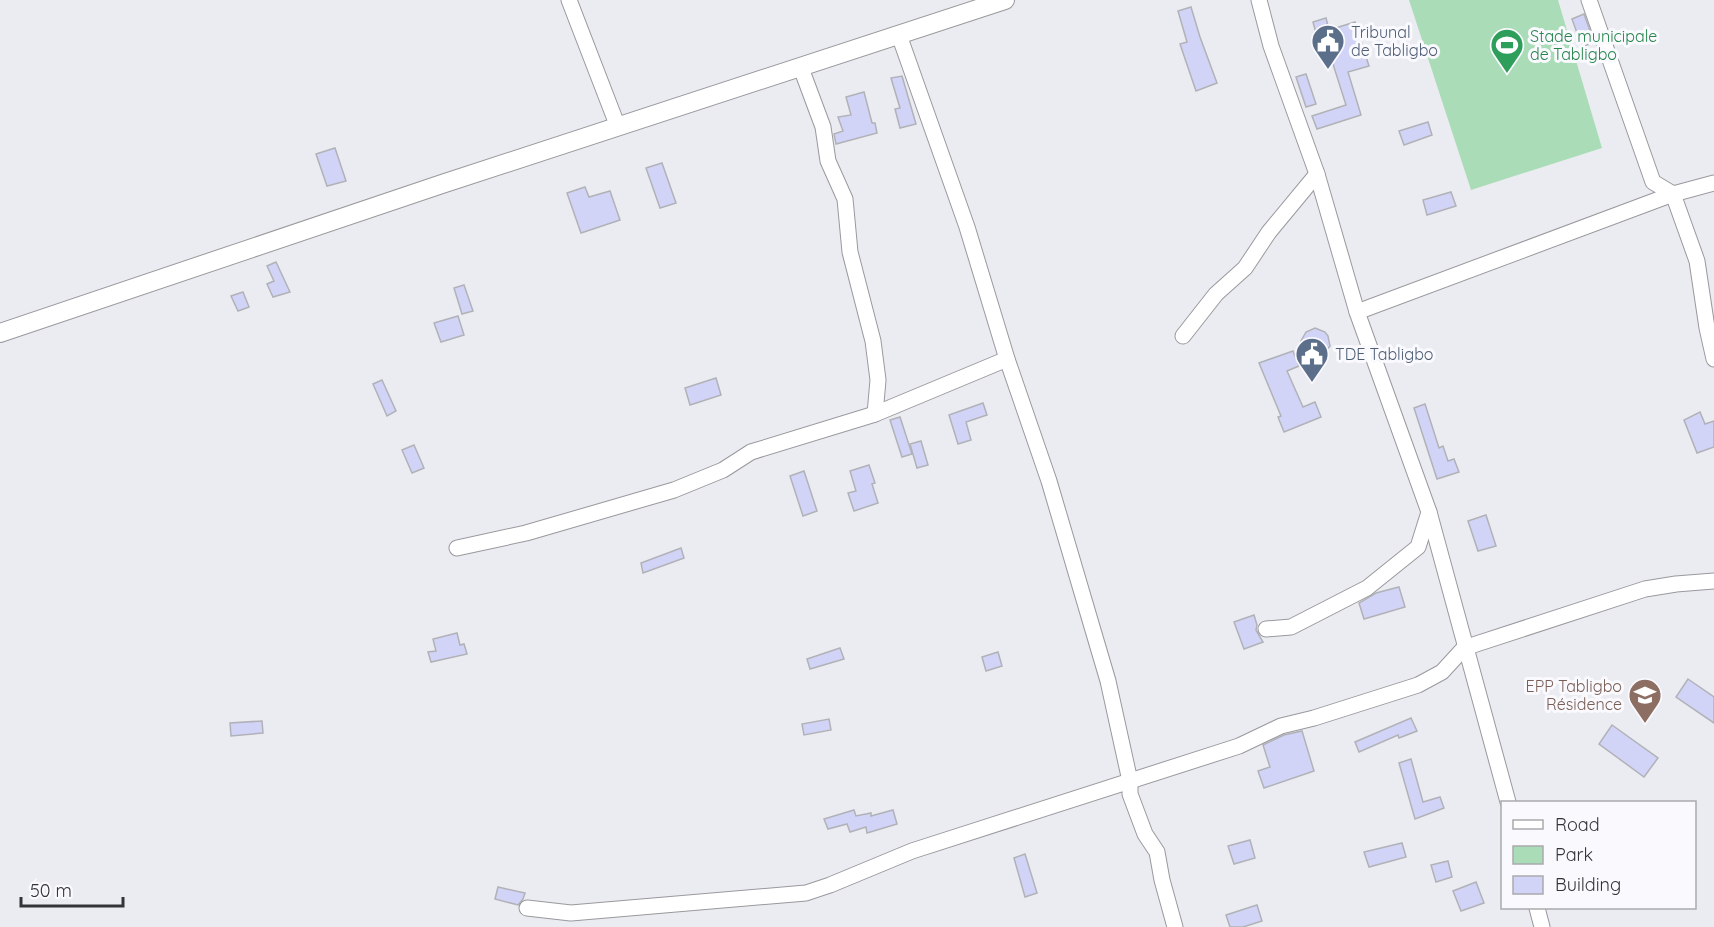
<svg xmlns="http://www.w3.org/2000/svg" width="1714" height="927" viewBox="0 0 1714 927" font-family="Quicksand,sans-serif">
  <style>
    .green { fill: #aaddb7 }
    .building { fill: #d2d4f7; stroke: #b1b2b7; stroke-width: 1.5 }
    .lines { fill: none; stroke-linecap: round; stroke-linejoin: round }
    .minor-casing { stroke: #99999e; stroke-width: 17 }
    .tertiary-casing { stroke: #99999e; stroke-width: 20 }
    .minor { stroke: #fff; stroke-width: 15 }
    .tertiary { stroke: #fff; stroke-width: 18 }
    .labels { text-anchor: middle; stroke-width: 6; stroke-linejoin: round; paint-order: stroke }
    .service-label { font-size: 16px; fill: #4e5e75; stroke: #f9f9fe; text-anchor: start }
    .leisure-label { font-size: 16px; fill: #27864d; stroke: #f9f9fe; text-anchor: start }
    .education-label { font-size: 16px; fill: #785e54; stroke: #f9f9fe; text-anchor: end }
  </style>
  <rect width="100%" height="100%" fill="#ebecf1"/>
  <!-- green -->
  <polygon class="green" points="1409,0 1558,0 1602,148 1471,190"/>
  <!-- building -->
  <g class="building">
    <polygon points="1191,7 1200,37 1217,83 1196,91 1180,44 1187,42 1178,11"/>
    <polygon points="1584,14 1594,42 1582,47 1572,19"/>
    <polygon points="1326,18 1329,30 1355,22 1369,66 1348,72 1361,115 1317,129 1312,116 1346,105 1325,39 1318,41 1313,22"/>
    <polygon points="1306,74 1316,104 1306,107 1296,77"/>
    <polygon points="902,76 916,124 900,128 895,109 900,108 891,78"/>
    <polygon points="864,92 872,123 875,123 877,133 836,144 834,134 843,131 838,117 851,115 846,97"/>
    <polygon points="1428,122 1432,135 1404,145 1399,131"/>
    <polygon points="335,148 346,181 327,186 316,154"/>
    <polygon points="662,163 676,203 660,208 646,168"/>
    <polygon points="585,187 589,197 610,191 620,220 581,233 567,193"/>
    <polygon points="1451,192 1456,206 1427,215 1423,200"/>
    <polygon points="276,262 290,292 273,297 267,284 274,281 267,266"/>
    <polygon points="464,285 473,311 462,314 454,288"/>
    <polygon points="243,292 249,307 238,311 231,296"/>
    <polygon points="458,316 464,335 441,342 434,323"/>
    <polygon points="1315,328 1325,332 1328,336 1330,346 1323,354 1314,356 1303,352 1301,341 1306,332"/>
    <polygon points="1293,351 1299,366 1287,371 1303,407 1315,402 1321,417 1284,432 1278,417 1281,416 1259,363"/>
    <polygon points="716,378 721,395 690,405 685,388"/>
    <polygon points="382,380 396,411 387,416 373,384"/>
    <polygon points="983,403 987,415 966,422 971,440 958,444 949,415"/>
    <polygon points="1425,404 1439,448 1443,446 1448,461 1454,459 1459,472 1437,479 1414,408"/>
    <polygon points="1700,412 1705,424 1714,421 1714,447 1697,453 1684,420"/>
    <polygon points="900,417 912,454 902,457 890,420"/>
    <polygon points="921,441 928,465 917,468 910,444"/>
    <polygon points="414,445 424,468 412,473 402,450"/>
    <polygon points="869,465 875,483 872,484 878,503 854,511 848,493 856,491 850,471"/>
    <polygon points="804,471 817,511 803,516 790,476"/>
    <polygon points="1486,515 1496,546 1478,551 1468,521"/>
    <polygon points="681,548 684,558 643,573 641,563"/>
    <polygon points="1399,587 1405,607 1364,619 1359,603 1376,593"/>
    <polygon points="1254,615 1257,625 1256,630 1263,642 1244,649 1234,622"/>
    <polygon points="457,633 460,645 464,644 467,654 431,662 428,652 436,651 433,639"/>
    <polygon points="840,648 844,659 810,669 807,659"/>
    <polygon points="998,652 1002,666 986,671 982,657"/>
    <polygon points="1688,679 1714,697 1714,723 1676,697"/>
    <polygon points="1411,718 1417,731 1399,738 1398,735 1359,752 1355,742"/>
    <polygon points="829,719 831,730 804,735 802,724"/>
    <polygon points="262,721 263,733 231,736 230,723"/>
    <polygon points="1612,725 1658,758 1644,777 1599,744"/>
    <polygon points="1302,731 1314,771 1264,788 1258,771 1270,767 1263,745 1284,735"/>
    <polygon points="1411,759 1423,802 1440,797 1444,808 1415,819 1399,763"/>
    <polygon points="854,810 856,816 871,813 871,816 893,810 897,824 867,833 866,827 850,832 847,824 828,829 824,819"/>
    <polygon points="1250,840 1255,858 1234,864 1228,846"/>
    <polygon points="1402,843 1406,857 1369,867 1364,852"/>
    <polygon points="1025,854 1037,893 1025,897 1014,858"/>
    <polygon points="1448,861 1452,877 1436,882 1431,865"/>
    <polygon points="1476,882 1484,903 1461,911 1453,891"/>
    <polygon points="498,887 525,893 523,899 518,905 495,899"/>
    <polygon points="1257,905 1262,921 1243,927 1230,927 1226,915"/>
  </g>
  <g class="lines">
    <defs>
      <g id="minor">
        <polyline points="569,0 618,127"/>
        <polyline points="1259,0 1271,46 1317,174 1357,312 1429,512 1508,802"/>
        <polyline points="1589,0 1653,182 1673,194 1697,261 1707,328 1714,359"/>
        <polyline points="899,35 967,227 1007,359 1049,481 1108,681 1130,781 1130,794 1145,834 1157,852 1162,880 1175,927"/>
        <polyline points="801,68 823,127 828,161 845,199 850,252 873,341 878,380 875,414"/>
        <polyline points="1357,312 1673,194 1714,183"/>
        <polyline points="1183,336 1216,294 1245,268 1269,232 1317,174"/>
        <polyline points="457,548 526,533 674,490 723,470 751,452 875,414 1007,359"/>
        <polyline points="1266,629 1291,627 1367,588 1418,547 1429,512"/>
        <polyline points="527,908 571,913 806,893 830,885 912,851 1239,746 1281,726 1314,718 1418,685 1442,672 1464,648 1645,589 1676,584 1714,581"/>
        <polyline points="1537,908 1542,927"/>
      </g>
      <polyline id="tertiary" points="0,333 442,184 1005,0"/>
    </defs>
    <!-- minor casing -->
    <use href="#minor" class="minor-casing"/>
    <!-- tertiary casing -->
    <use href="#tertiary" class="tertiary-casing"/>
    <!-- minor -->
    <use href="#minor" class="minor"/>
    <!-- tertiary -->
    <use href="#tertiary" class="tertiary"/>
  </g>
  <!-- icons -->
  <defs>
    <symbol id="civic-pin" viewBox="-11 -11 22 30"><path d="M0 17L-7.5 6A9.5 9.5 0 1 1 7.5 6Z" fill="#5c6f8a" stroke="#f9f9fe"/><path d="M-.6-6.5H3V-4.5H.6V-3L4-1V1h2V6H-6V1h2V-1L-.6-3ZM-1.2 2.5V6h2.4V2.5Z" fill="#fff"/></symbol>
    <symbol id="stadium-pin" viewBox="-11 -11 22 30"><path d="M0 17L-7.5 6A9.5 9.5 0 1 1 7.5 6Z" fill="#2e9e5b" stroke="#f9f9fe"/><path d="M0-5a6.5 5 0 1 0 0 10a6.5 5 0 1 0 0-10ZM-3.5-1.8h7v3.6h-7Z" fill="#fff"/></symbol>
    <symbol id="school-pin" viewBox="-11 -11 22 30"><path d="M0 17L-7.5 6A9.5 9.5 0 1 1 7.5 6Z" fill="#8d6e63" stroke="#f9f9fe"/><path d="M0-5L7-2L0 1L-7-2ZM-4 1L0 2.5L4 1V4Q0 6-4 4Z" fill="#fff"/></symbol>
  </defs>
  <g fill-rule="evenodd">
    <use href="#civic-pin" x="1309" y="22" width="38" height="52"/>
    <use href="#stadium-pin" x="1488" y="26" width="38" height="52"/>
    <use href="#civic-pin" x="1293" y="335" width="38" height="52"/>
    <use href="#school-pin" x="1626" y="676" width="38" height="52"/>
  </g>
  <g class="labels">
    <!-- service labels -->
    <g class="service-label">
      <text x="1351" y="38">Tribunal<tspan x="1351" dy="18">de Tabligbo</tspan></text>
      <text x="1335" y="360">TDE Tabligbo</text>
    </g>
    <!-- leisure labels -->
    <g class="leisure-label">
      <text x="1530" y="42">Stade municipale<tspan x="1530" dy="18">de Tabligbo</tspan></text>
    </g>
    <!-- education labels -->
    <g class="education-label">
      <text x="1622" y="692">EPP Tabligbo<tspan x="1622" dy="18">Résidence</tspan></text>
    </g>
  </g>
  <!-- legend -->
  <rect x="1501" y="801" width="195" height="108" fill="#f9f9fe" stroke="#aaaaae" stroke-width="1.5"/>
  <rect x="1513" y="820" width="30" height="9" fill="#ffffff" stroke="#aaaaae" stroke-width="1.5"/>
  <text x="1555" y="831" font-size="18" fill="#333436">Road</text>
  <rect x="1513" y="846" width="30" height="18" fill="#aaddb7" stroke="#aaaaae" stroke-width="1.5"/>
  <text x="1555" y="861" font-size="18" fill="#333436">Park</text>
  <rect x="1513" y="876" width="30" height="18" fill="#d2d4f7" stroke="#aaaaae" stroke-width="1.5"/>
  <text x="1555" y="891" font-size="18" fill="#333436">Building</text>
  <!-- scale -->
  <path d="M21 897v9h102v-9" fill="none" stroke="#333436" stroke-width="3"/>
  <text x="30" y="897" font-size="18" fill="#333436" stroke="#f9f9fe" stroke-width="4.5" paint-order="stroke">50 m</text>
</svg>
